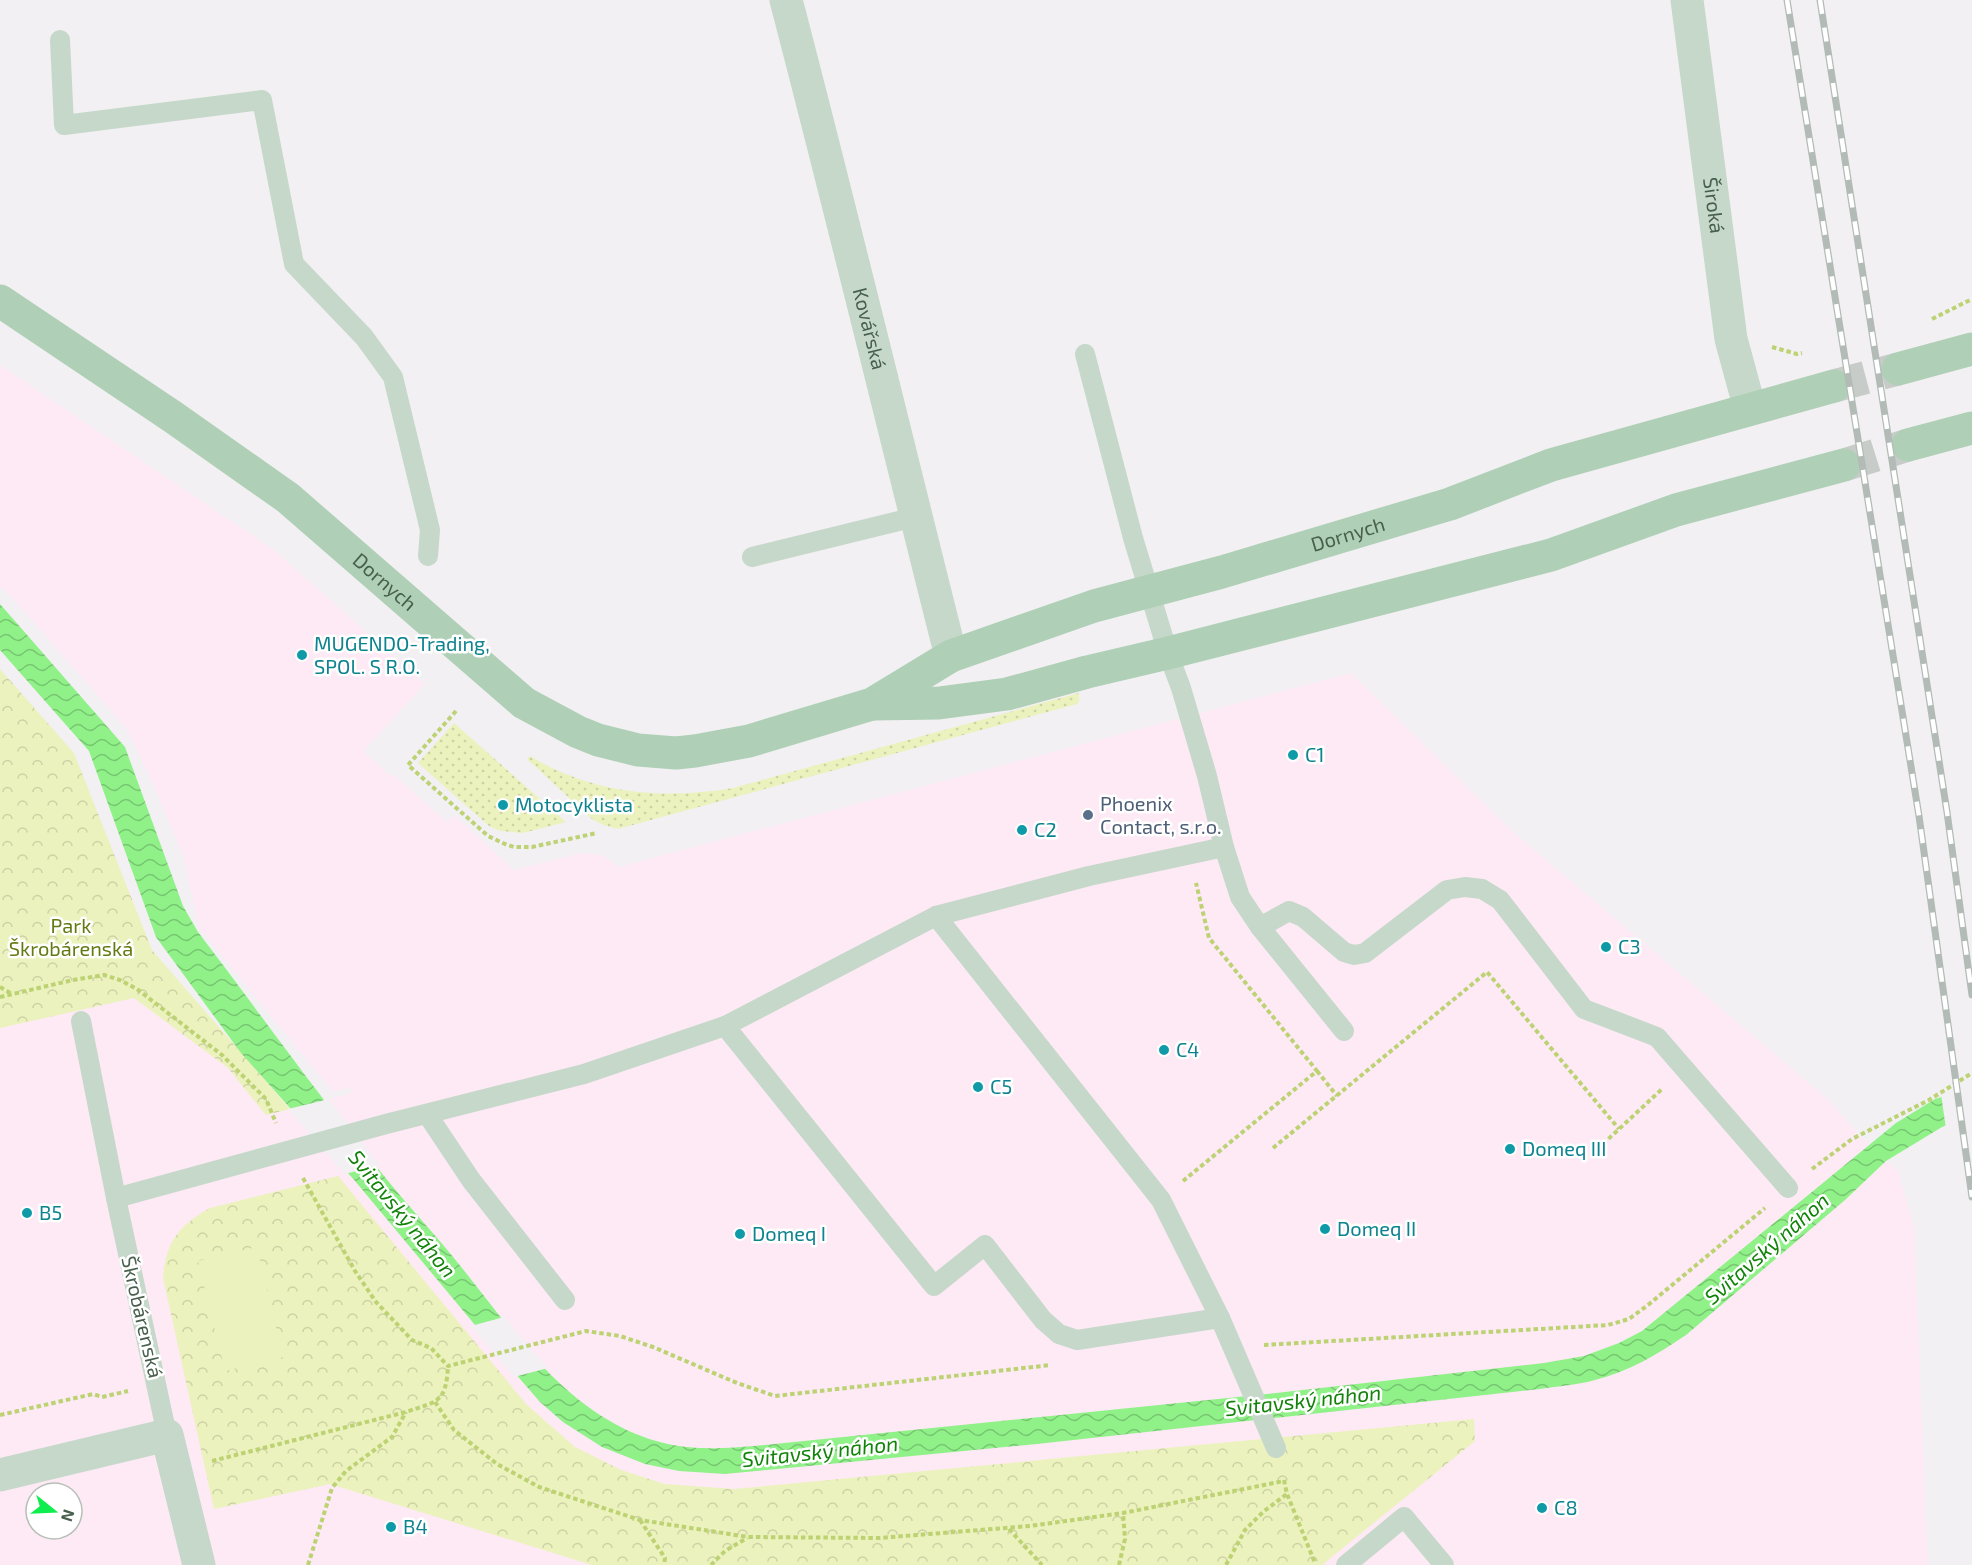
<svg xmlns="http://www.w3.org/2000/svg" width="1972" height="1565" viewBox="0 0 1972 1565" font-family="'Exo 2',sans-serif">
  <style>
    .commercial { fill: #fdeaf5; fill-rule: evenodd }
    .grass { fill: url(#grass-dots) }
    .forest { fill: url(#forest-crowns) }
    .pitch { fill: #ecf2bd }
    .water { fill: url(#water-waves) }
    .pier { fill: #f2f0f3 }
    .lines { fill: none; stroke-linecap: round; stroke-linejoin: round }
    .primary-tunnel { stroke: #c7ccc9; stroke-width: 33; stroke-dasharray: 33 16; stroke-linecap: butt }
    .path { stroke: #bcd273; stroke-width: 4; stroke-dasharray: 4.5 3; stroke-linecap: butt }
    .lane { stroke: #c6d8ca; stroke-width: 20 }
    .street { stroke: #c6d8ca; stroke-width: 33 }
    .primary { stroke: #afd0b6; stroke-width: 33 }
    .rail-casing { stroke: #b2bbb5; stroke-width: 7 }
    .rail { stroke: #fff; stroke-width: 4.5; stroke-dasharray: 14; stroke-linecap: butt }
    .culture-dot { fill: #0f9aa8; stroke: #fff; stroke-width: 2 }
    .service-dot { fill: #5c6f8a; stroke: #fff; stroke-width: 2 }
    .labels { text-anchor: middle; stroke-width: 5; stroke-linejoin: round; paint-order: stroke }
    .street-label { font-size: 20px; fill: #475f4c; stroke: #fff }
    .culture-label { font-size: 20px; fill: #0d838f; stroke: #fff; text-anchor: start }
    .service-label { font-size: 20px; fill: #4e5e75; stroke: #fff; text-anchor: start }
    .park-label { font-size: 20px; fill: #637a13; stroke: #fff }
    .water-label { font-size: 21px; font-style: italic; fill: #118309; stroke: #fff }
  </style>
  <defs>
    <pattern id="grass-dots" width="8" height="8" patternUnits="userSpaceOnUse" patternTransform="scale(1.5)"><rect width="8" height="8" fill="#ecf2bd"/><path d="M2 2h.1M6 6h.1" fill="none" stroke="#ccd2a4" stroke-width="1.8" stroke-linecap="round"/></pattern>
    <pattern id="forest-crowns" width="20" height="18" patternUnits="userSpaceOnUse" patternTransform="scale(1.5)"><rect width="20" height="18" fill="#ecf2bd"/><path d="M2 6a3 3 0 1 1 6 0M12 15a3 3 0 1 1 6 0" fill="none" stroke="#ccd2a4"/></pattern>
    <pattern id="water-waves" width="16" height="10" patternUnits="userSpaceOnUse" patternTransform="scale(1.5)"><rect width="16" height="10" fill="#90f188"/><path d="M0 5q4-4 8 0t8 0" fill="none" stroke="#77c671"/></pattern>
  </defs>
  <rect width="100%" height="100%" fill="#f2f0f3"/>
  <!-- commercial -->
  <path class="commercial" d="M0 365 274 550 425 684 363 751 391 776 393 774 447 822 454 815 514 870 582 853 603 855 618 867 1351 673 1512 831 1830 1101 1861 1137 1898 1171 1914 1226 1928 1565H0V1027L134 998 228 1068 266 1115 352 1093 350 1088 333 1092 199 928 183 855 149 775 126 728 9 594 0 587ZM36 1493H72V1529H36Z"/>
  <!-- grass -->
  <g class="grass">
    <path d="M1079 693V702L1077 704 618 829 603 825 592 819 527 759 530 756C593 794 662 800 733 788Z"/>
    <polygon points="454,723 566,822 523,833 500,831 489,826 418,763"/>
  </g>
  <!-- forest -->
  <g class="forest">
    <polygon points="0,669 74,753 152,950 290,1109 266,1115 228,1068 134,998 0,1028"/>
    <path d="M338 1176 526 1404 575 1447 621 1470 665 1484 734 1489 1474 1419 1475 1441 1328 1560 1323 1565H592L330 1484 214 1509 163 1278C166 1242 178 1226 210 1208Z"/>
  </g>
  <!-- pitch -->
  <polygon class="pitch" points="257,1247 283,1357 225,1371 198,1261"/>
  <!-- water -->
  <path class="water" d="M0 604 125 747 183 906 198 932C259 1012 317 1094 380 1171 406 1204 436 1235 462 1268 509 1326 550 1389 617 1425 642 1439 675 1448 704 1448 721 1449 738 1447 754 1446L1276 1393 1544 1363 1584 1356 1619 1343 1642 1331 1896 1123 1935 1099 1972 1087V1115L1942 1127 1886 1161 1845 1200 1686 1335C1658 1354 1628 1372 1595 1380 1578 1385 1558 1386 1540 1389L1037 1444 725 1474 679 1471 645 1464 602 1447 563 1422 540 1402 520 1379 355 1181 241 1053 156 937 89 751 0 650Z"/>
  <!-- pier -->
  <g class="pier">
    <polygon points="1972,1084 1972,1118 1946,1129 1941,1094"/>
    <polygon points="329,1099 379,1165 345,1174 288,1109"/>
    <polygon points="504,1317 548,1368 514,1377 471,1326"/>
  </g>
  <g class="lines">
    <!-- primary-tunnel -->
    <g class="primary-tunnel">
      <polyline points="1834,386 1898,369"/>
      <polyline points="1844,465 1908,445"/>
    </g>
    <!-- path -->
    <g class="path">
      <polyline points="1932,319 1972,299"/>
      <polyline points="1772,347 1797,354 1802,353"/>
      <polyline points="456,711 408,765 488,836 505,844 514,847 532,847 597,833"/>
      <polyline points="0,987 12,994"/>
      <polyline points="0,997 73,980 104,975 120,980 137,989 222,1055 266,1099 276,1123"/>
      <polyline points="1317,1071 1337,1096"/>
      <polyline points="1603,1144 1662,1089"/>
      <polyline points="1273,1148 1487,972 1619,1129"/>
      <polyline points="1812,1169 1852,1139 1929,1100 1972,1073"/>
      <polyline points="303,1178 355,1271 376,1302 412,1340 431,1348 448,1366 586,1331 620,1336 653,1347 737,1383 775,1396 1051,1365"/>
      <polyline points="1183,1181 1317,1071 1209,938 1196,883"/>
      <polyline points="1264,1345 1608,1325 1629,1319 1648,1305 1765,1208"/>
      <polyline points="435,1402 454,1430 497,1464 539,1487 640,1520 748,1537 879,1538 1030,1526 1123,1513 1284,1481"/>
      <polyline points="0,1415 93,1394 102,1397 128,1391"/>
      <path d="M212 1461 406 1412C438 1401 446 1403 448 1366"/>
      <polyline points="1284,1480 1287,1494 1315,1563"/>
      <polyline points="640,1520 665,1558 664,1565"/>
      <polyline points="1009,1529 1042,1565"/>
      <polyline points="308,1565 332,1488 346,1471 392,1437 406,1412"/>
      <polyline points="711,1565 725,1551 747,1538"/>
      <polyline points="1119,1565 1125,1539 1123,1513"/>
      <polyline points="1226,1565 1245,1530 1263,1512 1287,1494"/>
    </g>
    <!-- lane -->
    <g class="lane">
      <polyline points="60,40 64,125 262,100 294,264 364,337 393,377 430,530 428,556"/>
      <polyline points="1085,354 1133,538 1168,653 1181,688 1207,776 1224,847 1240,897 1260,927 1344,1031"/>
      <polyline points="752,557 915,517"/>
      <polyline points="936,916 1161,1200 1220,1318 1276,1448"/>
      <polyline points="1260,927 1289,911 1303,917 1344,952 1354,955 1365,953 1447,890 1465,887 1482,889 1500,900 1584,1009 1657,1037 1788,1188"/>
      <polyline points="81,1021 116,1198"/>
      <polyline points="725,1026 934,1286 985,1245 1043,1320 1059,1334 1077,1340 1220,1318"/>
      <polyline points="427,1114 471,1180 565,1300"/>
      <polyline points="167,1435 116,1198 386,1124 584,1074 725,1026 936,916 1089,876 1224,847"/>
      <polyline points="1346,1565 1404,1517 1444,1565"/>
    </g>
    <!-- street -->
    <g class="street">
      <path id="s1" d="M786 0C843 218 896 438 951 656"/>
      <path id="s2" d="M1687 0 1731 339 1750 409"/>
      <polyline points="0,1475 167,1435 199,1565"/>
    </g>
    <!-- primary -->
    <g class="primary">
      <path id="s3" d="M0 301 173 417 288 498 524 703 578 732 598 740 638 750 676 753 695 751 749 741 872 704 951 656 1094 606 1222 572 1450 504 1551 465 1834 386"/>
      <polyline points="1898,369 1972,349"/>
      <polyline points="1908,445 1972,428"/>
      <polyline points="874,704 939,703 1007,694 1087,672 1168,653 1551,555 1676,510 1844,465"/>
    </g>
    <defs>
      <g id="rail">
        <polyline points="1787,0 1919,816 1972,1197"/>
        <polyline points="1820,0 1947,812 1972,995"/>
      </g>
    </defs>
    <!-- rail casing -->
    <use href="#rail" class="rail-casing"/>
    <!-- rail -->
    <use href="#rail" class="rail"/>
  </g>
  <!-- markers -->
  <g class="culture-dot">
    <circle cx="302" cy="655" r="6"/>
    <circle cx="1293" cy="755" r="6"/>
    <circle cx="503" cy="805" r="6"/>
    <circle cx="1022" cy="830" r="6"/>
    <circle cx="1606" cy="947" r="6"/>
    <circle cx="1164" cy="1050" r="6"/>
    <circle cx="978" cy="1087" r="6"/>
    <circle cx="1510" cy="1149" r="6"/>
    <circle cx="27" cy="1213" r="6"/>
    <circle cx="1325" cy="1229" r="6"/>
    <circle cx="740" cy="1234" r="6"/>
    <circle cx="1542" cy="1508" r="6"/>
    <circle cx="391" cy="1527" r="6"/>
  </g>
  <circle class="service-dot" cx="1088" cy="815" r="6"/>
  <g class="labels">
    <!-- street labels -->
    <g class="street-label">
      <text dy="7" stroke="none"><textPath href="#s2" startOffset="207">Široká</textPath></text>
      <text dy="7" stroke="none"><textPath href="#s1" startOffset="339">Kovářská</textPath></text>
      <text dy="7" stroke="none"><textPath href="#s3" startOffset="1534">Dornych</textPath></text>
      <text dy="7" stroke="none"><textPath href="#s3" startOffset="477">Dornych</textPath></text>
      <text transform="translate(142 1317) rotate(77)" y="7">Škrobárenská</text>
    </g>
    <!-- culture labels -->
    <g class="culture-label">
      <text x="314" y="651">MUGENDO-Trading,<tspan x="314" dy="23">SPOL. S R.O.</tspan></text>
      <text x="1305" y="762">C1</text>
      <text x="515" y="812">Motocyklista</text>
      <text x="1034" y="837">C2</text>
      <text x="1618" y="954">C3</text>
      <text x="1176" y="1057">C4</text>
      <text x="990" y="1094">C5</text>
      <text x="1522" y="1156">Domeq III</text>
      <text x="39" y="1220">B5</text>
      <text x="1337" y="1236">Domeq II</text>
      <text x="752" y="1241">Domeq I</text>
      <text x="1554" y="1515">C8</text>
      <text x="403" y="1534">B4</text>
    </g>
    <!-- service labels -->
    <g class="service-label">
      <text x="1100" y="811">Phoenix<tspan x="1100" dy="23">Contact, s.r.o.</tspan></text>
    </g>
    <!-- park labels -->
    <g class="park-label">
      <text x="71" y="933">Park<tspan x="71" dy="23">Škrobárenská</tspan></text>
    </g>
    <!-- water labels -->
    <g class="water-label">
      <text transform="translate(402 1214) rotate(51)" y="7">Svitavský náhon</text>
      <text transform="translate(1767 1249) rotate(-41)" y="7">Svitavský náhon</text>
      <text transform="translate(1303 1401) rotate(-6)" y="7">Svitavský náhon</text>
      <text transform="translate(820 1452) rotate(-6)" y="7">Svitavský náhon</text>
    </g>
  </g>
  <!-- north arrow -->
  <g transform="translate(54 1511) rotate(108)"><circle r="28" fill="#ffffff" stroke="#b5bfb7" stroke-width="1.5"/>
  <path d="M0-4.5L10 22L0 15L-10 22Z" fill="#10ed4f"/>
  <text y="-9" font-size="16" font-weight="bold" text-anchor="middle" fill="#475f4c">N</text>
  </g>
</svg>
